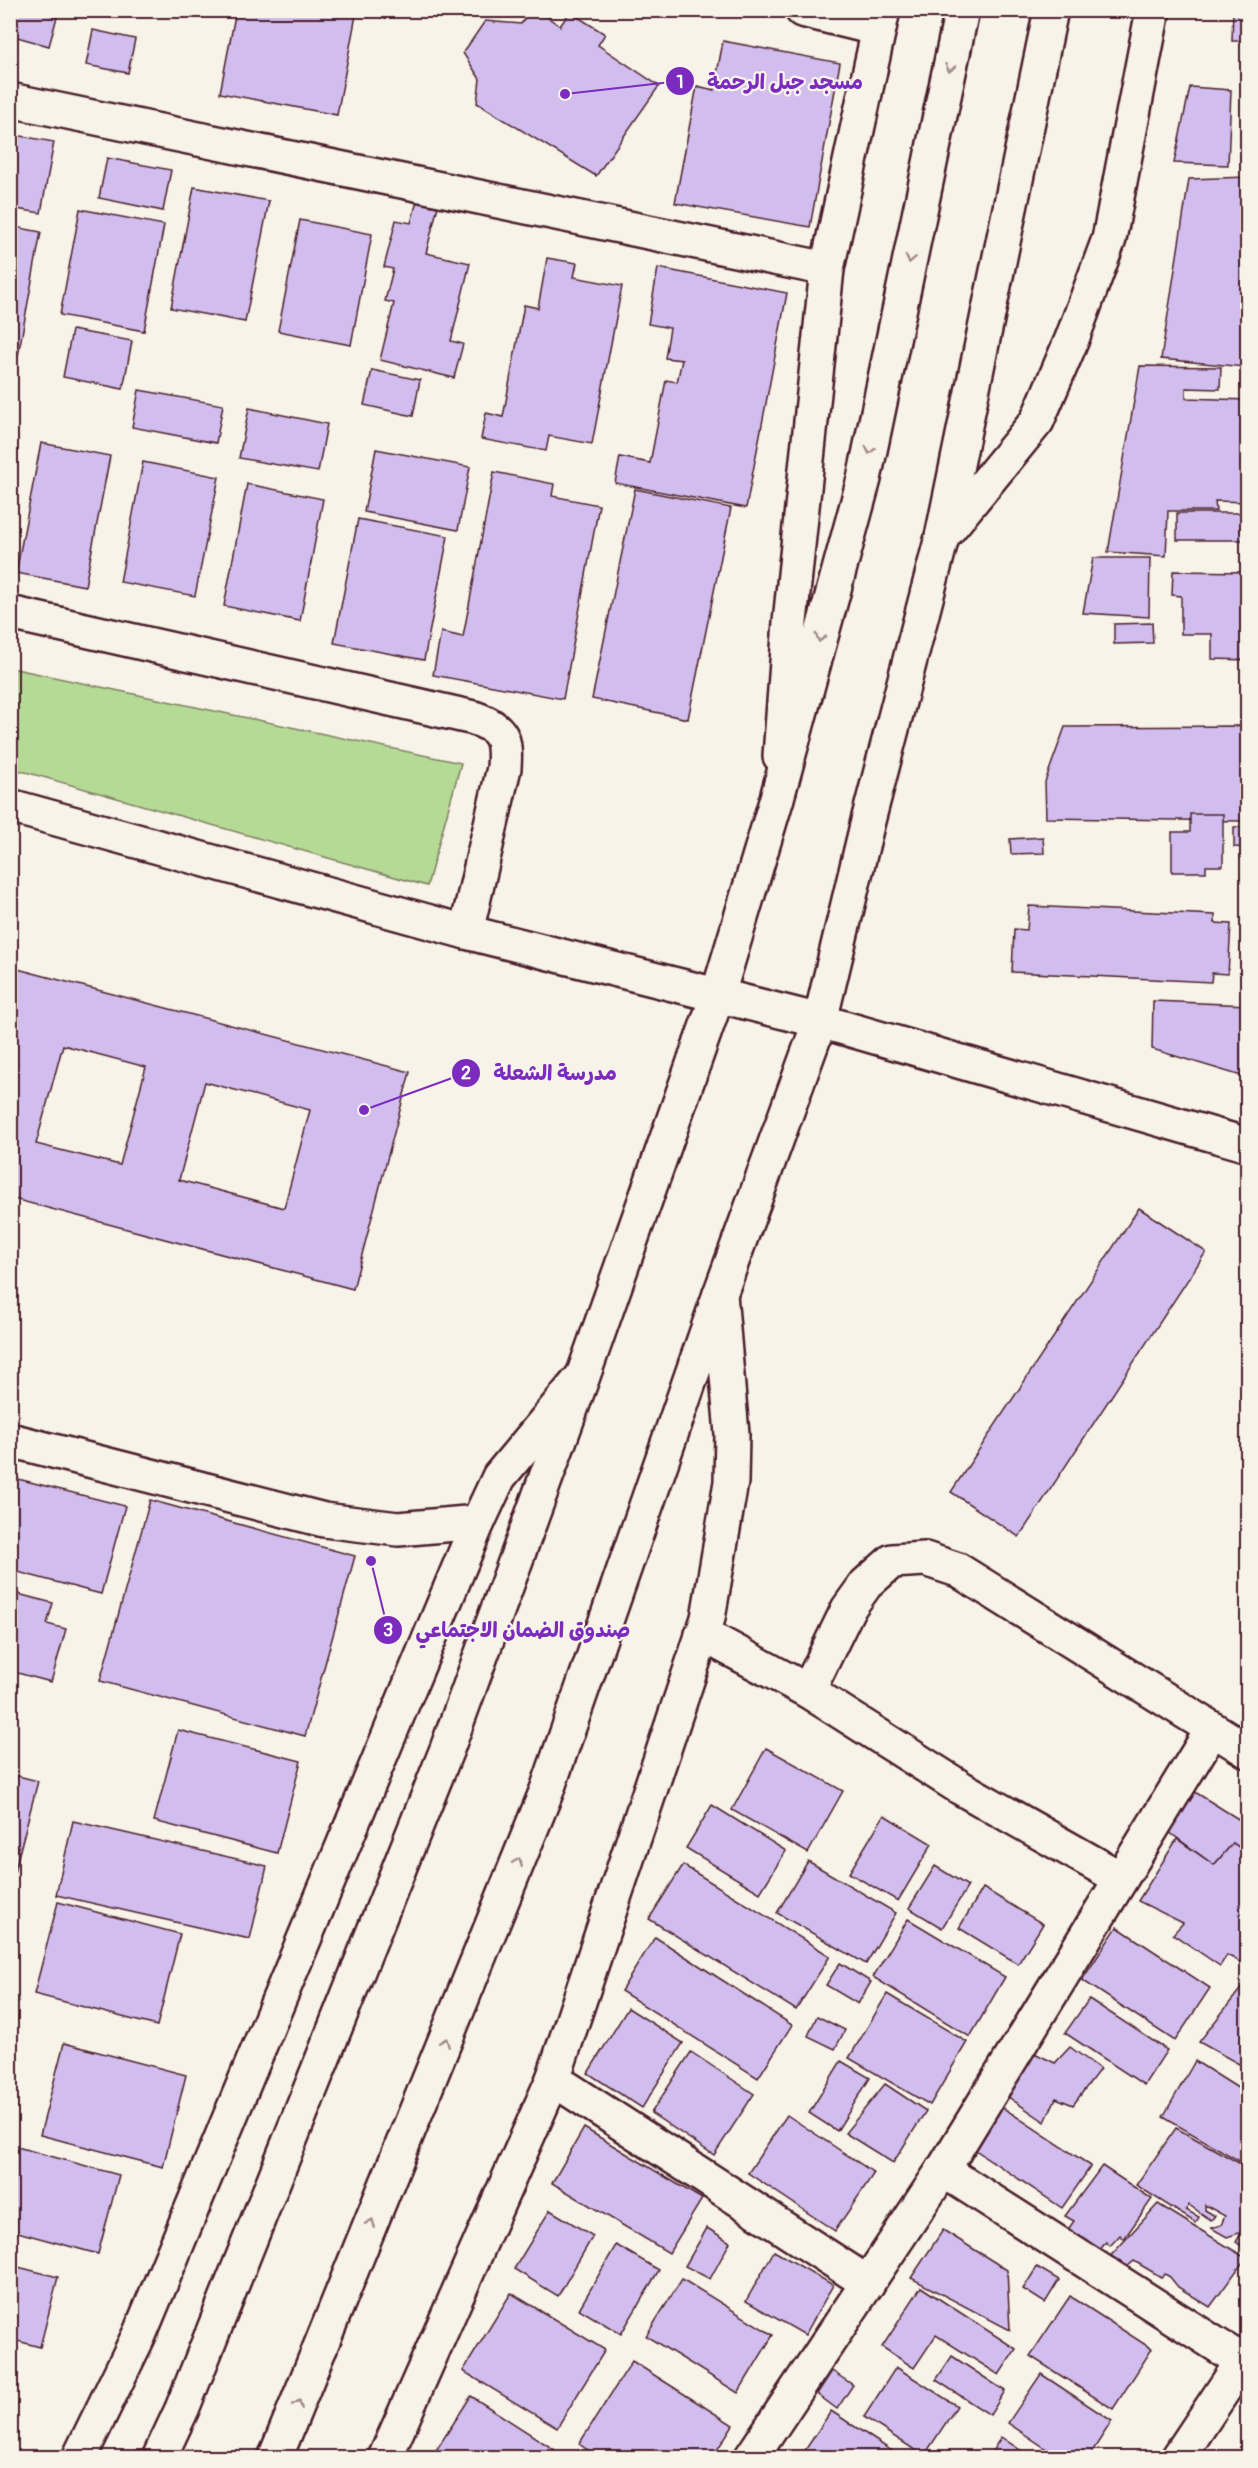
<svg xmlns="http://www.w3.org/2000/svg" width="1258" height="2468" viewBox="0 0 1258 2468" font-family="Pangolin,'Playpen Sans Arabic',sans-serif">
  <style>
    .green { fill: #b4da96; stroke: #7f7c60; stroke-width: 1.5 }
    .building { fill: #d1beee; stroke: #4a1f2b; stroke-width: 1.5; fill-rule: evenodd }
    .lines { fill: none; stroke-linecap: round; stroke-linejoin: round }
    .street-casing { stroke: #4a1f2b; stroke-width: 38 }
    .secondary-casing { stroke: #4a1f2b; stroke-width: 38 }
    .street { stroke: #f7f3e8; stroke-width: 33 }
    .secondary { stroke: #f7f3e8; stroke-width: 33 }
    .oneway { stroke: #a0898a }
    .leader { fill: none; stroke: #7b2cbf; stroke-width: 2 }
    .callout-dot { fill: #7b2cbf; stroke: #f7f3e8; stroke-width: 2 }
    .mark-label { font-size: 18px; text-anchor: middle; font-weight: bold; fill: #fff }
    .callout-label { font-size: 21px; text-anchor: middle; font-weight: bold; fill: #7b2cbf; stroke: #f7f3e8; stroke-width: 4.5; stroke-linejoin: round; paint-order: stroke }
  </style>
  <rect width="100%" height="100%" fill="#f7f3e8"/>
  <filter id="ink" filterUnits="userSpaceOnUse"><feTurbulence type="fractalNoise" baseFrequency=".0167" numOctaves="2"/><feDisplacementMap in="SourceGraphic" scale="12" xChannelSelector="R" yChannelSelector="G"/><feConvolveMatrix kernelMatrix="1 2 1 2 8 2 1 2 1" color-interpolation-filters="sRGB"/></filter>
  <g filter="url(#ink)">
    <!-- green -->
    <polygon class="green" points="11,668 461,763 427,886 11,768"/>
    <!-- building -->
    <g class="building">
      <polygon points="10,10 33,10 57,17 49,46 10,35"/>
      <polygon points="236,10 357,10 337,115 220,93"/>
      <polygon points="530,10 537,10 560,26 570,12 605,34 598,45 659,86 596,176 477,103 480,79 463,53 485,21 521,24"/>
      <polygon points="1233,10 1248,10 1248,41 1232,41"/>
      <polygon points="93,30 135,39 128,73 86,65"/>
      <polygon points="723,41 840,63 810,227 675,203 697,86 714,90"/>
      <polygon points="1190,87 1231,90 1228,165 1174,163"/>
      <polygon points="10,134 54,142 41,213 10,208"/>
      <polygon points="107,158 171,170 163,211 99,198"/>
      <polygon points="1248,177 1248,325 1245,325 1245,367 1161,359 1189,179"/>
      <polygon points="194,187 269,201 245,322 171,308"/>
      <polygon points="417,201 438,206 426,253 470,263 451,341 463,344 454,378 380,360 394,303 385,301 393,269 384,267 396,220 411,223"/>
      <polygon points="80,209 164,225 144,331 60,315"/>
      <polygon points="300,220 372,234 351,345 278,331"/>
      <polygon points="10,226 41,232 18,356 10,355"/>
      <polygon points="547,258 577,263 574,277 622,286 592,444 549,436 546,451 481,439 486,413 503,417 524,305 538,308"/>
      <polygon points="658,268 787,293 746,508 615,483 620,457 650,463 666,380 677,382 682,360 665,358 670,328 648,324"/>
      <polygon points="72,330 132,341 123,389 63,377"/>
      <polygon points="1140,366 1221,367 1220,389 1186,388 1186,398 1248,400 1248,502 1215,501 1216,511 1168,511 1166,556 1108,552"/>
      <polygon points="372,370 420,380 413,416 364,405"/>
      <polygon points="139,390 223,405 216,443 132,427"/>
      <polygon points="249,408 327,424 318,472 239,458"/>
      <polygon points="41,443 110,456 85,586 16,573"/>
      <polygon points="376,449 470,467 458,530 364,512"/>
      <polygon points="143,462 219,477 195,596 120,582"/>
      <polygon points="494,472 554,484 552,496 599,505 563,699 433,675 441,632 463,637"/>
      <polygon points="247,484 323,499 300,621 224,606"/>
      <polygon points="635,489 731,508 688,719 592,699"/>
      <rect x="1177" y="513" width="71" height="27"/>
      <polygon points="358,519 448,536 424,660 334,643"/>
      <polygon points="1093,558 1150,558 1149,617 1083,613"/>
      <polygon points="1173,571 1248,572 1248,660 1212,659 1212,634 1181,634 1181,596 1172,595"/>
      <polygon points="1152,623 1153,643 1114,644 1114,624"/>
      <polygon points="1243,726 1242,821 1046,818 1045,782 1065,727"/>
      <polygon points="1190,814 1223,814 1223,866 1206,866 1206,872 1172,872 1172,832 1190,832"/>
      <polygon points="1234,827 1248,827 1248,848 1234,847"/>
      <polygon points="1043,837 1044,853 1011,854 1010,839"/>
      <polygon points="1029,906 1215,915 1215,923 1231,924 1228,974 1212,973 1211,982 1012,972 1014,929 1027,930"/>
      <path d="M10 967 410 1072 353 1289 10 1198ZM63 1045 146 1067 120 1165 36 1144ZM205 1082 310 1110 284 1208 179 1180Z"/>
      <polygon points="1153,1001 1248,1005 1248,1078 1152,1049"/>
      <polygon points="1139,1208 1206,1252 1019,1537 951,1492"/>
      <polygon points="10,1477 125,1506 101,1594 10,1570"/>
      <polygon points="150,1500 355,1556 305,1736 100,1681"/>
      <polygon points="10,1592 53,1603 47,1624 66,1629 51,1682 10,1671"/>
      <polygon points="178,1730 301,1761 277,1853 154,1821"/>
      <polygon points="766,1748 843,1791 808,1853 732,1810"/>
      <polygon points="10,1774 38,1781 14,1873 10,1872"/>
      <polygon points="1195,1792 1248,1825 1248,1854 1233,1843 1214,1865 1169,1832"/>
      <polygon points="712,1805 786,1851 760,1893 686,1848"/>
      <polygon points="884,1815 932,1844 898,1901 849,1873"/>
      <polygon points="73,1821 267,1866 250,1939 56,1895"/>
      <polygon points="1177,1839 1214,1865 1233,1843 1248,1854 1248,1955 1242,1963 1227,1955 1220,1966 1173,1934 1183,1923 1138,1901"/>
      <polygon points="808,1861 896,1913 866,1964 777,1913"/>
      <polygon points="683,1865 830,1956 796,2010 649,1919"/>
      <polygon points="935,1866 968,1886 942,1928 909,1908"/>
      <polygon points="983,1888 1043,1924 1018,1964 959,1928"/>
      <polygon points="58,1902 180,1934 157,2026 34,1994"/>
      <polygon points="908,1919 1005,1977 970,2037 873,1977"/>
      <polygon points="1117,1927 1210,1988 1175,2041 1082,1980"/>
      <polygon points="655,1937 792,2025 758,2078 621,1991"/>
      <polygon points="840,1963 871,1982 858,2004 826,1985"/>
      <polygon points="1246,1982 1248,1982 1248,2069 1199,2042"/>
      <polygon points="887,1994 967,2042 930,2105 849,2058"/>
      <polygon points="1089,1999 1167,2050 1144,2085 1065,2033"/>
      <polygon points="628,2008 683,2043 642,2108 588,2073"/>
      <polygon points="817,2016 845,2030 835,2049 808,2036"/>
      <polygon points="64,2043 186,2075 163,2167 40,2135"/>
      <polygon points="1070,2047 1100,2069 1073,2105 1056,2098 1045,2122 998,2090 1024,2048 1055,2063"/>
      <polygon points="691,2052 754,2094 714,2155 651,2113"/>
      <polygon points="841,2061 870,2078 837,2131 809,2113"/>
      <polygon points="1195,2061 1241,2090 1248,2084 1248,2166 1163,2117"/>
      <polygon points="885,2084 926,2111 893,2163 845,2133"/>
      <polygon points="996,2103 1091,2166 1062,2208 971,2147"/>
      <polygon points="787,2115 874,2173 835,2231 748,2173"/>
      <polygon points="584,2128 702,2199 669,2253 552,2183"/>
      <polygon points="1176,2128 1248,2168 1246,2249 1236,2242 1242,2232 1227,2237 1211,2228 1221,2225 1225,2216 1205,2205 1205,2210 1215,2216 1211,2220 1189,2205 1186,2210 1199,2217 1196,2223 1136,2185"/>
      <polygon points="10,2145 119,2175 98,2254 10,2230"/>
      <polygon points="1102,2166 1152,2199 1124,2239 1120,2235 1110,2246 1106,2242 1094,2258 1064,2235 1074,2221 1065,2216"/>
      <polygon points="1158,2204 1246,2258 1210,2307 1178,2287 1170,2277 1165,2274 1161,2277 1134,2261 1127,2267 1120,2260 1115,2269 1106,2261"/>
      <polygon points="550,2210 593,2236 558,2296 514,2269"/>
      <polygon points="707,2228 730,2242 710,2279 685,2266"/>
      <polygon points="943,2230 1007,2270 1010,2330 911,2278"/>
      <polygon points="616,2245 659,2270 621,2334 579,2309"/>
      <polygon points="774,2251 833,2285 805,2335 746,2301"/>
      <polygon points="10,2265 58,2277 40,2347 10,2339"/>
      <polygon points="1037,2267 1059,2280 1045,2303 1023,2289"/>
      <polygon points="682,2279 773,2335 738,2393 646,2336"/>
      <polygon points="921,2287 1016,2349 999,2375 936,2335 914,2368 882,2347"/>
      <polygon points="511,2293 605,2350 557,2428 463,2371"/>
      <polygon points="1070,2296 1152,2349 1113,2409 1030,2356"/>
      <polygon points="952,2356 1005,2391 990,2415 936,2380"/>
      <polygon points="632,2361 733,2425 712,2458 600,2458 579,2444"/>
      <polygon points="896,2367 957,2406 924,2456 864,2417"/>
      <polygon points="832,2371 853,2385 837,2409 817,2394"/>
      <polygon points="1041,2374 1112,2421 1088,2458 1060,2458 1008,2423"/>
      <polygon points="471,2396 555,2450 551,2458 431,2458"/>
      <polygon points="831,2411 898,2455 896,2458 800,2458"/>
      <polygon points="1001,2437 1032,2458 988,2458"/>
    </g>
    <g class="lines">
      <defs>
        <g id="street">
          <polyline points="802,10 879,29"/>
          <polyline points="10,100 827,269"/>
          <polyline points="942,537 1037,421 1072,339 1109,239 1153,10"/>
          <path d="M10 613 474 718C503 728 506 738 504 768L466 932"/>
          <polyline points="780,756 790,622 827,269 883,10"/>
          <polyline points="10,806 466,932 820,1021 1248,1145"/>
          <polyline points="10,1440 324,1520 398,1529 478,1522"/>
          <polyline points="702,1634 808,1691 961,1788 1120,1878"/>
          <polyline points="808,1691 848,1609 866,1584 892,1561 925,1559 958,1570 1248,1751"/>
          <polyline points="553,2079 868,2283"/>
          <polyline points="943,2170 1242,2361"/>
          <polyline points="79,2458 140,2333 478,1522 499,1477 582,1377"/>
          <polyline points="385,2458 553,2079 708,1618 731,1482 732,1434 720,1294"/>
          <polyline points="751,2458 943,2170 1212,1730"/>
          <polyline points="1178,2458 1248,2353"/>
        </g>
        <g id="secondary">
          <polyline points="159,2458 182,2409 447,1749 583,1376 718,994 777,798 864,479 962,10"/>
          <polyline points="275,2458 547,1790 720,1294 820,1021 868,821 942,537 1051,10"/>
        </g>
      </defs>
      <!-- street casing -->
      <use href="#street" class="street-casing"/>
      <!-- secondary casing -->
      <use href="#secondary" class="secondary-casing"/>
      <!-- street -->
      <use href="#street" class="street"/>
      <!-- secondary -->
      <use href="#secondary" class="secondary"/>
    </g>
    <!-- one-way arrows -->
    <defs><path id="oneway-chevron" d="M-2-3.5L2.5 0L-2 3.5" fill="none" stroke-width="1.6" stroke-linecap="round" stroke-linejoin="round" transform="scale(1.5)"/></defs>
    <g class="oneway">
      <use href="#oneway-chevron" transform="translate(950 68) rotate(102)"/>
      <use href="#oneway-chevron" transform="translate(910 259) rotate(102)"/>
      <use href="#oneway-chevron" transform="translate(870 450) rotate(102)"/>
      <use href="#oneway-chevron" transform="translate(820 638) rotate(105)"/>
      <use href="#oneway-chevron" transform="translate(518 1862) rotate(-68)"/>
      <use href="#oneway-chevron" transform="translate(445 2042) rotate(-68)"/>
      <use href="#oneway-chevron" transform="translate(371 2223) rotate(-68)"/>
      <use href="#oneway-chevron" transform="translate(298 2404) rotate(-68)"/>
    </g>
  </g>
  <!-- callouts -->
  <path class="leader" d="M565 94L680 81M364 1110L466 1073M371 1561L388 1630"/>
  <g class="callout-dot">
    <circle cx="565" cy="94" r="6"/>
    <circle cx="364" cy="1110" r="6"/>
    <circle cx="371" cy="1561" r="6"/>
    <circle cx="680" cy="81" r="15"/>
    <circle cx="466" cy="1073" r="15"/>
    <circle cx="388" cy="1630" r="15"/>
  </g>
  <g class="mark-label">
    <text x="680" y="88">1</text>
    <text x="466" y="1079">2</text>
    <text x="388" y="1636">3</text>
  </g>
  <g class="callout-label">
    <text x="785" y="89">مسجد جبل الرحمة</text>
    <text x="555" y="1080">مدرسة الشعلة</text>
    <text x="523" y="1637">صندوق الضمان الاجتماعي</text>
  </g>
  <!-- margin -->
  <rect width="1258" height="2468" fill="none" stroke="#f7f3e8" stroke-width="36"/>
  <rect x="18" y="18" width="1222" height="2432" fill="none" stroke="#4a1f2b" stroke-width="2" filter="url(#ink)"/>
</svg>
